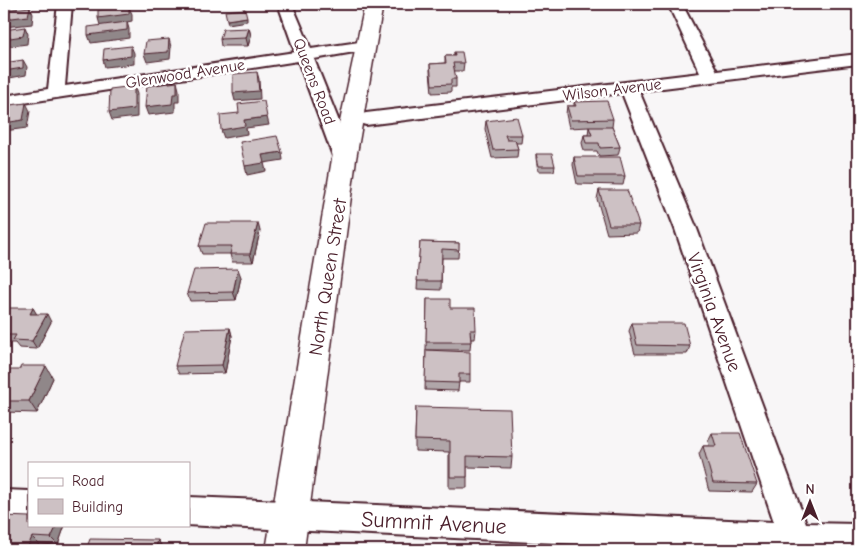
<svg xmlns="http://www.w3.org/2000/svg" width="862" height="554" viewBox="0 0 862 554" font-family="'Comic Neue',sans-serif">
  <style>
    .built { fill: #ebe6e8 }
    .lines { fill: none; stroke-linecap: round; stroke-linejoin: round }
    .minor-casing { stroke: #4a1f2b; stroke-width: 4 }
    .secondary-casing { stroke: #4a1f2b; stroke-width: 3 }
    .minor { fill: #fff; fill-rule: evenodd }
    .secondary { fill: #fff; fill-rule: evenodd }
    .wall { fill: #b0a6a9; stroke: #4a1f2b }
    .shaded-wall { fill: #908789; stroke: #4a1f2b }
    .building { fill: #cdc1c4; stroke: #4a1f2b }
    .labels { text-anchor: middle; stroke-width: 5; stroke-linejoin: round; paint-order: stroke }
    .far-street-label { font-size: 16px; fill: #4a1f2b; stroke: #fff }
    .street-label { font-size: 19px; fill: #4a1f2b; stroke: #fff }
    .near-street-label { font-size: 22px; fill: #4a1f2b; stroke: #fff }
  </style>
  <rect width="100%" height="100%" fill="#f8f6f7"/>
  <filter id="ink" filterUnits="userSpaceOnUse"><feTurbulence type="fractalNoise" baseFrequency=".02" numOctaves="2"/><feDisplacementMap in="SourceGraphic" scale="10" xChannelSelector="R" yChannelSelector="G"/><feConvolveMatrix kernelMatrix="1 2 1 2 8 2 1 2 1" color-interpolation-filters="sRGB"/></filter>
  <g filter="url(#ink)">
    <!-- built -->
    <polygon class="built" points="303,4 364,4 363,7 306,11"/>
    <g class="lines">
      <defs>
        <g id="minor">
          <polygon points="58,4 72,4 65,86 295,52 278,4 292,4 311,49 366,41 372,43 374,46 372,49 314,59 354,159 351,163 344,165 337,163 334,159 298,61 4,106 4,96 48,89"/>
          <polygon points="668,4 682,4 717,71 858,54 858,64 639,91 697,229 806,523 858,524 858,550 699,550 185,525 189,525 189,497 774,522 675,229 622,93 366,125 359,123 357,119 359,115 366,113 700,73"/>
          <polygon points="4,490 29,491 29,521 4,520"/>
        </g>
        <polygon id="secondary" points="365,4 383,4 356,159 304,550 266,550 332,159"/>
      </defs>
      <!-- minor casing -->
      <use href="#minor" class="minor-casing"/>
      <!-- secondary casing -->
      <use href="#secondary" class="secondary-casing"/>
      <!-- minor -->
      <use href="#minor" class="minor"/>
      <!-- secondary -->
      <use href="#secondary" class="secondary"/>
    </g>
    <!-- wall -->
    <g class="wall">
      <polygon points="249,28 251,36 248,46 221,46 220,39"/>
      <polygon points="454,52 464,63 463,71 454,71 456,79 456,87 451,87 451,92 432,93 430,71 430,64 445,63 445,56 454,56"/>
      <polygon points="574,102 613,119 612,127 620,147 618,155 599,156 597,151 584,151 582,143 584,135 588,135 589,127 569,128 566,114 567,106 574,106"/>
      <polygon points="486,121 522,135 521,143 516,143 518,149 517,157 492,158 485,129"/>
      <polygon points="536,154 555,166 554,171 538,171 536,158"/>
      <polygon points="574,157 625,176 623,185 577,184 573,165"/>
      <polygon points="599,190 639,225 637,233 607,234 597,199"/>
      <polygon points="260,231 253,262 232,262 230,254 202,254 199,246"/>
      <polygon points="420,242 459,243 458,258 442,258 441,290 417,289"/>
      <polygon points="241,277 236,300 190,301 187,293"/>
      <polygon points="427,299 450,308 476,330 475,339 471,339 470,350 426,350"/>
      <polygon points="33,308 36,314 51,322 37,349 19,348 15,343 6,343 4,340 4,312"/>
      <polygon points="632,323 690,346 687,354 635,354 629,331"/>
      <polygon points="230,328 232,336 225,373 179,374 175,366"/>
      <polygon points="426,350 470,374 470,382 459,382 458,391 425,390"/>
      <polygon points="4,370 53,378 37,413 4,412"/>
      <polygon points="416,407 512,457 511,468 467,467 467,488 449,488 449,452 415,451 415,440"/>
      <polygon points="712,433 757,484 752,492 709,491 699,454 703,446 709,446 708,441"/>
      <polygon points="4,516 29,525 65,525 58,545 39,544 36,550 4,550"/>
    </g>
    <!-- shaded-wall -->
    <g class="shaded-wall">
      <polygon points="101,4 128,4 128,6 103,9"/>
      <polygon points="30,7 33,14 32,24 4,27 4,19"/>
      <polygon points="129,7 132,14 132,21 127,22 129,29 129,38 91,43 88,35 100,25 98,18"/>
      <polygon points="247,17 247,21 228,24 227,20"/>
      <polygon points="25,27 28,34 27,44 4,47 4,39"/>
      <polygon points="249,28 251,36 248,46 246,38"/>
      <polygon points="169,39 171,47 170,59 147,62 144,54"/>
      <polygon points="131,46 134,53 134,64 105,67 103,60"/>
      <polygon points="23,60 27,67 26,75 4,79 4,71"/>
      <polygon points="257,72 259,79 260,99 235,101 233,93"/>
      <polygon points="177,82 179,90 179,102 175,102 175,112 148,115 145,107 173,94"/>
      <polygon points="134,86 137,94 137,117 112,120 109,112"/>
      <polygon points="26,103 30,111 27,128 4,131 4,123"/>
      <polygon points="267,117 269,125 246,128 247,134 224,138 221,130 244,120"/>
      <polygon points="282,152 283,160 264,163 266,171 247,175 245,166 262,155"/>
      <polygon points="258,223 260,231 253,262 250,254"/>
      <polygon points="238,269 241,277 236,300 233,292"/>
      <polygon points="33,308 38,316 30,314"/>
      <polygon points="47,314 51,322 37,349 32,341"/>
      <polygon points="230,328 232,336 225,373 222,365"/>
      <polygon points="46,366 53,378 37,413 29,401"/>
      <polygon points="57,525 65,525 58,545 51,538"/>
      <polygon points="32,537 39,544 36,550 32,550 28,546"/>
      <polygon points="158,540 164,550 155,550"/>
    </g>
    <!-- building -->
    <g class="building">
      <polygon points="30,7 28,16 4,19 4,10"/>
      <polygon points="129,7 129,14 98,18 98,10"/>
      <polygon points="245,9 247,17 227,20 225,11"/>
      <polygon points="127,22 127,30 88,35 88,27"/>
      <polygon points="25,27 23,36 4,39 4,30"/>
      <polygon points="249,28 246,38 220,39 223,29"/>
      <polygon points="169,39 168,52 144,54 146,41"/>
      <polygon points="131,46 131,56 103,60 104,49"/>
      <polygon points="454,52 462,52 464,63 453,63 456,79 451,79 451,84 432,85 430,64 446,63 445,56 455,56"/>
      <polygon points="23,60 23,68 4,71 4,63"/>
      <polygon points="257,72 259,91 233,93 233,74"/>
      <polygon points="177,82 177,94 173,94 172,104 145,107 147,86"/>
      <polygon points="134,86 134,109 109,112 110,89"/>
      <polygon points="264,101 267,117 244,120 245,126 221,130 220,115 239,113 238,104"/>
      <polygon points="607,101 613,119 571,120 567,106 576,106 574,102"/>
      <polygon points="26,103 23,120 4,123 4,110 9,109 10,105"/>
      <polygon points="517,117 522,135 505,135 507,140 515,140 518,149 493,150 486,121"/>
      <polygon points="589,127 612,127 620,147 600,148 599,143 586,143 584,135 592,135"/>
      <polygon points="277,136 282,152 262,155 264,163 245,166 240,142"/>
      <polygon points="536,154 552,154 555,166 539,166"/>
      <polygon points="574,157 620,157 625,176 578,176"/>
      <polygon points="599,190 627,190 639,225 609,225"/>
      <polygon points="206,223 258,223 250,254 230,254 232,246 199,246"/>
      <polygon points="420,242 459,243 459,250 442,249 441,281 417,281"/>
      <polygon points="238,269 233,292 187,293 194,270"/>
      <polygon points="427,299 450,299 450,308 475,308 476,330 470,330 471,342 426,342"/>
      <polygon points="6,308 33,308 30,314 47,314 32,341 13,340 16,335 4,335 4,328 6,324 4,324 4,312"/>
      <polygon points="632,323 684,323 690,346 637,345"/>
      <polygon points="230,328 222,365 175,366 185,329"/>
      <polygon points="426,350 470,352 470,374 459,374 459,383 425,382"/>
      <polygon points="21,366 46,366 29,401 4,401 4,370 19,370"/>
      <polygon points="416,407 510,409 512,457 467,456 467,477 450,477 450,441 415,440"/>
      <polygon points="712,433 740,433 757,484 713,483 703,446 716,446"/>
      <polygon points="4,516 29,517 29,525 57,525 51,538 32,537 28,546 4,546"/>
      <polygon points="90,539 158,540 155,550 86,550"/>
    </g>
  </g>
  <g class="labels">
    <!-- far-street labels -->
    <g class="far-street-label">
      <text transform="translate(185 73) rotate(-9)" y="6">Glenwood Avenue</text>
      <text transform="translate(315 81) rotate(69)" y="6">Queens Road</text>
      <text transform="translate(612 89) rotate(-7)" y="6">Wilson Avenue</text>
    </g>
    <!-- street labels -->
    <g class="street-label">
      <text transform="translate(327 277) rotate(-81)" y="7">North Queen Street</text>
      <text transform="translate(715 312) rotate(70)" y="7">Virginia Avenue</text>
    </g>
    <!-- near-street labels -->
    <g class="near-street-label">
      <text transform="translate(434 522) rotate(3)" y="8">Summit Avenue</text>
    </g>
  </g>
  <!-- margin -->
  <rect width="862" height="554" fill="none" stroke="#fff" stroke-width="20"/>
  <rect x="10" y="10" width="842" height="534" fill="none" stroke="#4a1f2b" stroke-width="2" filter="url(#ink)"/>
  <!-- legend -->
  <rect x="28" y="462" width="162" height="65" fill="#ffffff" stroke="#b7a5aa"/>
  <rect x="38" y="478" width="25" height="8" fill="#ffffff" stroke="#b7a5aa"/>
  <text x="72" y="486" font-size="15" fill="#4a1f2b">Road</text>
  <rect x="38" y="499" width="25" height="15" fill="#cdc1c4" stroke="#b7a5aa"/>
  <text x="72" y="512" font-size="15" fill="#4a1f2b">Building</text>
  <!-- north arrow -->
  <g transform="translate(810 502)" stroke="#ffffff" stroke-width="4" paint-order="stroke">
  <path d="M0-4L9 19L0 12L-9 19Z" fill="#4a1f2b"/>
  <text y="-8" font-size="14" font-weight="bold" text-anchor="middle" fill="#4a1f2b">N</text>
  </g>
</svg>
